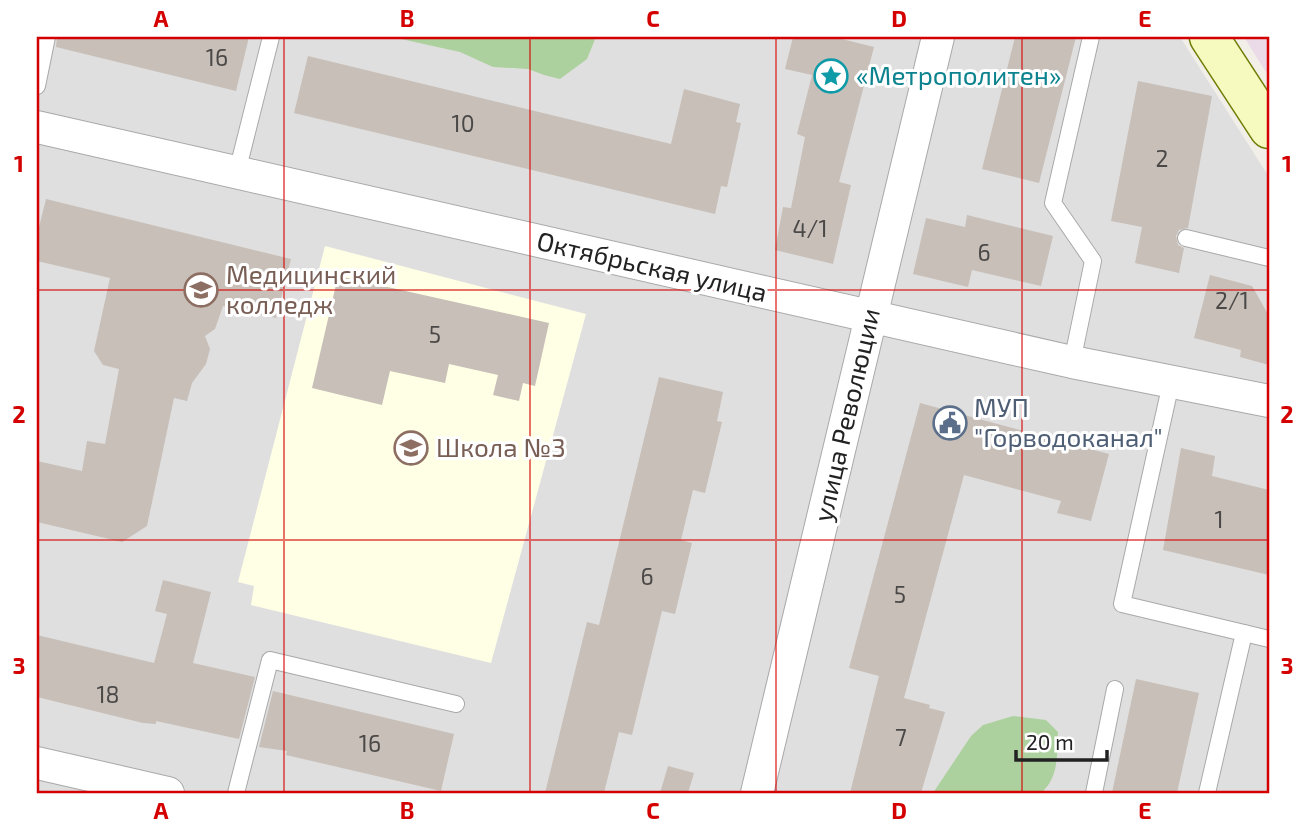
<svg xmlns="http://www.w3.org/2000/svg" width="1306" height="830" viewBox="0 0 1306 830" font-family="'Exo 2',sans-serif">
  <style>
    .residential { fill: #e0dfdf }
    .industrial { fill: #ebdbe8 }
    .education { fill: #ffffe5 }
    .forest { fill: #add19e }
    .building { fill: #c7bfb8 }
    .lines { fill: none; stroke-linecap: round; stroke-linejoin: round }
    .lane-casing { stroke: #a9a9a9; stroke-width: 18 }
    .street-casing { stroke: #a9a9a9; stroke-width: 34 }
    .secondary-casing { stroke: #707d05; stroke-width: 41 }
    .lane { stroke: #fff; stroke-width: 16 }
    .street { stroke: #fff; stroke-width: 32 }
    .secondary { stroke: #f7fabf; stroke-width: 38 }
    .grid { fill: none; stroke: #d40000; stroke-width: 2; stroke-opacity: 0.55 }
    .labels { text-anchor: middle; stroke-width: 6; stroke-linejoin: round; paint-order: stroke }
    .number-label { font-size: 23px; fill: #4b4948 }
    .culture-label { font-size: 26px; fill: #0d838f; stroke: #fff; text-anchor: start }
    .street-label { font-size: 26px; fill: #222; stroke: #fff }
    .education-label { font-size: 26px; fill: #785e54; stroke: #fff; text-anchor: start }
    .service-label { font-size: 26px; fill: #4e5e75; stroke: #fff; text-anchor: start }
    .neatline { fill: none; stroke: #d40000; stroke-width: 2.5 }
    .grid-label { font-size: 23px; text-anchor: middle; font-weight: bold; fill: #d40000 }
  </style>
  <rect width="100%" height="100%" fill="#f2efe9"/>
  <!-- residential -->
  <polygon class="residential" points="37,37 1180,37 1269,177 1269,793 37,793"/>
  <!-- industrial -->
  <polygon class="industrial" points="1244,37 1269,37 1269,77"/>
  <!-- education -->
  <polygon class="education" points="325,246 586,314 491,663 251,605 254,586 238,582"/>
  <!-- forest -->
  <g class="forest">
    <polygon points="392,37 596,37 587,59 560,79 544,75 528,69 493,67 460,52"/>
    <path d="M1013 716 1046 720 1058 732C1057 754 1059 778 1041 793H933L971 736 983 725Z"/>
  </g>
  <!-- building -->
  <g class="building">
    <polygon points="57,37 249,37 236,91 56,47"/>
    <polygon points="793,37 834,37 874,47 839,182 851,185 833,264 775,250 783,207 791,208 805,137 797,134 812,75 785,69"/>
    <polygon points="1015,37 1076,37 1039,183 982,169"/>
    <polygon points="308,56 671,144 684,89 740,104 736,122 741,123 727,187 721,186 715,214 294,113"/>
    <polygon points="1138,81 1212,96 1188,228 1179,230 1176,236 1178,245 1184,248 1179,273 1135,263 1142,227 1111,221"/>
    <polygon points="46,199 291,259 276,318 223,306 215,329 205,336 210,349 206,364 192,383 187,401 174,398 147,526 122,542 37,522 37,461 82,471 87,441 105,444 119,369 103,365 94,351 110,278 37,261 37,235"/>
    <polygon points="967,215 1053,236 1041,286 972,270 968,287 913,274 926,218 965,227"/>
    <polygon points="1210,275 1252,286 1269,316 1269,365 1240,357 1241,350 1194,338"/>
    <polygon points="338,276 549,323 535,386 523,383 519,401 493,395 498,375 449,364 445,383 390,371 382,405 312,388"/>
    <polygon points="659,377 723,392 717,421 722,422 705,493 693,490 681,540 692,543 675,614 662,611 632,735 619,732 604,793 545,793 587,622 599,625"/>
    <polygon points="920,403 1109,454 1091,521 1057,513 1061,501 964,475 904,698 930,705 929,708 945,712 921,793 850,793 879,676 849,668"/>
    <polygon points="1181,448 1215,456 1212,476 1269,490 1269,575 1163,550"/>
    <polygon points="163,580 211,592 193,663 255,677 239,739 156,721 156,724 143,723 37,697 37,635 154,663 167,614 155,611"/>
    <polygon points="1136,679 1199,693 1177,793 1112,793"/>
    <polygon points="273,691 454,734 441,791 286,755 287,751 259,747"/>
    <polygon points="668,766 694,773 688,793 660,793"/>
  </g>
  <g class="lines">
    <defs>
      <g id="lane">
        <polyline points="37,86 47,37"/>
        <polyline points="237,172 271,37"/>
        <polyline points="1186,238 1269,258"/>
        <polyline points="1072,362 1093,261 1053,203 1091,37"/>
        <polyline points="1171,383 1122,604 1244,633"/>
        <polyline points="236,793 270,660 456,704"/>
        <polyline points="1094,793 1115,689"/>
        <polyline points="1207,793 1244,633 1269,639"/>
      </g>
      <g id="street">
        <polyline points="37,127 1072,362 1269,401"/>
        <polyline points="37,763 168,793"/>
        <polyline points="757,793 938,37"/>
      </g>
      <polyline id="secondary" points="1209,37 1269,129"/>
    </defs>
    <!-- lane casing -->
    <use href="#lane" class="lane-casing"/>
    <!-- street casing -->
    <use href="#street" class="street-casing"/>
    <!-- secondary casing -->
    <use href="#secondary" class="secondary-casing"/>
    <!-- lane -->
    <use href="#lane" class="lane"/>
    <!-- street -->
    <use href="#street" class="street"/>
    <!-- secondary -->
    <use href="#secondary" class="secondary"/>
  </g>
  <!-- grid -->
  <path class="grid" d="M284 37V793M530 37V793M776 37V793M1022 37V793M37 290H1269M37 540H1269"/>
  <!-- icons -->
  <defs>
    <symbol id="sight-ring" viewBox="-11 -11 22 22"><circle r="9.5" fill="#fff" stroke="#0f9aa8" stroke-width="1.5"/><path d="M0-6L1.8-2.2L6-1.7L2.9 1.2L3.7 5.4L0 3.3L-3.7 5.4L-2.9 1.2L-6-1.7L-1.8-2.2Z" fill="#0f9aa8"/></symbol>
    <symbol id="university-ring" viewBox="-11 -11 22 22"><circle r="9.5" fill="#fff" stroke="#8d6e63" stroke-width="1.5"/><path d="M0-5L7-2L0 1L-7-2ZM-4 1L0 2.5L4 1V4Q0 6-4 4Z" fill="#8d6e63"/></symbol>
    <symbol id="civic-ring" viewBox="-11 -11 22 22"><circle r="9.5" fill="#fff" stroke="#5c6f8a" stroke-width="1.5"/><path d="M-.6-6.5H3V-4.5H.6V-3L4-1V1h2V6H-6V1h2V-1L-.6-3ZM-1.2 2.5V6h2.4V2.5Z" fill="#5c6f8a"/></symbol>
    <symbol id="school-ring" viewBox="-11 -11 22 22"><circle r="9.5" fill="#fff" stroke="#8d6e63" stroke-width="1.5"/><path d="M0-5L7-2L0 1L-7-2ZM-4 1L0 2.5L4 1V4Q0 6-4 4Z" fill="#8d6e63"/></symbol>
  </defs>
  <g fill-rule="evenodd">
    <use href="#sight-ring" x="812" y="57" width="38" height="38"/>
    <use href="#university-ring" x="182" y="271" width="38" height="38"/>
    <use href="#civic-ring" x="931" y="404" width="38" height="38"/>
    <use href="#school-ring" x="392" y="429" width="38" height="38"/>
  </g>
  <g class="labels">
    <!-- number labels -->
    <g class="number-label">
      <text x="217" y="66">16</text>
      <text x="463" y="132">10</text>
      <text x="1162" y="167">2</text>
      <text x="810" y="237">4/1</text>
      <text x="984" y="261">6</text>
      <text x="1232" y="309">2/1</text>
      <text x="435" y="343">5</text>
      <text x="1219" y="528">1</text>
      <text x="647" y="585">6</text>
      <text x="900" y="603">5</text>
      <text x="108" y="703">18</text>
      <text x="901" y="746">7</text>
      <text x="370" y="752">16</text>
    </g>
    <!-- culture labels -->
    <g class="culture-label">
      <text x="856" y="85">«Метрополитен»</text>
    </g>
    <!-- street labels -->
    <g class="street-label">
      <text transform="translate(652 267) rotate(13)" y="9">Октябрьская улица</text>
      <text transform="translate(847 415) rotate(-77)" y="9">улица Революции</text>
    </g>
    <!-- education labels -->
    <g class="education-label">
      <text x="226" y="284">Медицинский<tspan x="226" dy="30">колледж</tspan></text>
      <text x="436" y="457">Школа №3</text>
    </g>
    <!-- service labels -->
    <g class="service-label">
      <text x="974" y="417">МУП<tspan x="974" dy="30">"Горводоканал"</tspan></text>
    </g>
  </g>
  <!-- border -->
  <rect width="1306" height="830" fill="none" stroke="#ffffff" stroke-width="77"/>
  <!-- scale -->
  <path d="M1016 750v10h91v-10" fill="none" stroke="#222222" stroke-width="3.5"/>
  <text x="1026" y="750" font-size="21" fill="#222222" stroke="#ffffff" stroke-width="5" paint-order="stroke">20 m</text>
  <rect x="38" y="38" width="1230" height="754" class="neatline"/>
  <g class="grid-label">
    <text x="161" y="27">A</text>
    <text x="407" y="27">B</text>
    <text x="653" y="27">C</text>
    <text x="899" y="27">D</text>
    <text x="1145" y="27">E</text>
    <text x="19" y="172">1</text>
    <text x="1287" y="172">1</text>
    <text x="19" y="423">2</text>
    <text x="1287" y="423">2</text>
    <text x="19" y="674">3</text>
    <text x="1287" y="674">3</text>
    <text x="161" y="819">A</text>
    <text x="407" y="819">B</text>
    <text x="653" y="819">C</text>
    <text x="899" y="819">D</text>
    <text x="1145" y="819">E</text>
  </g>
</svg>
